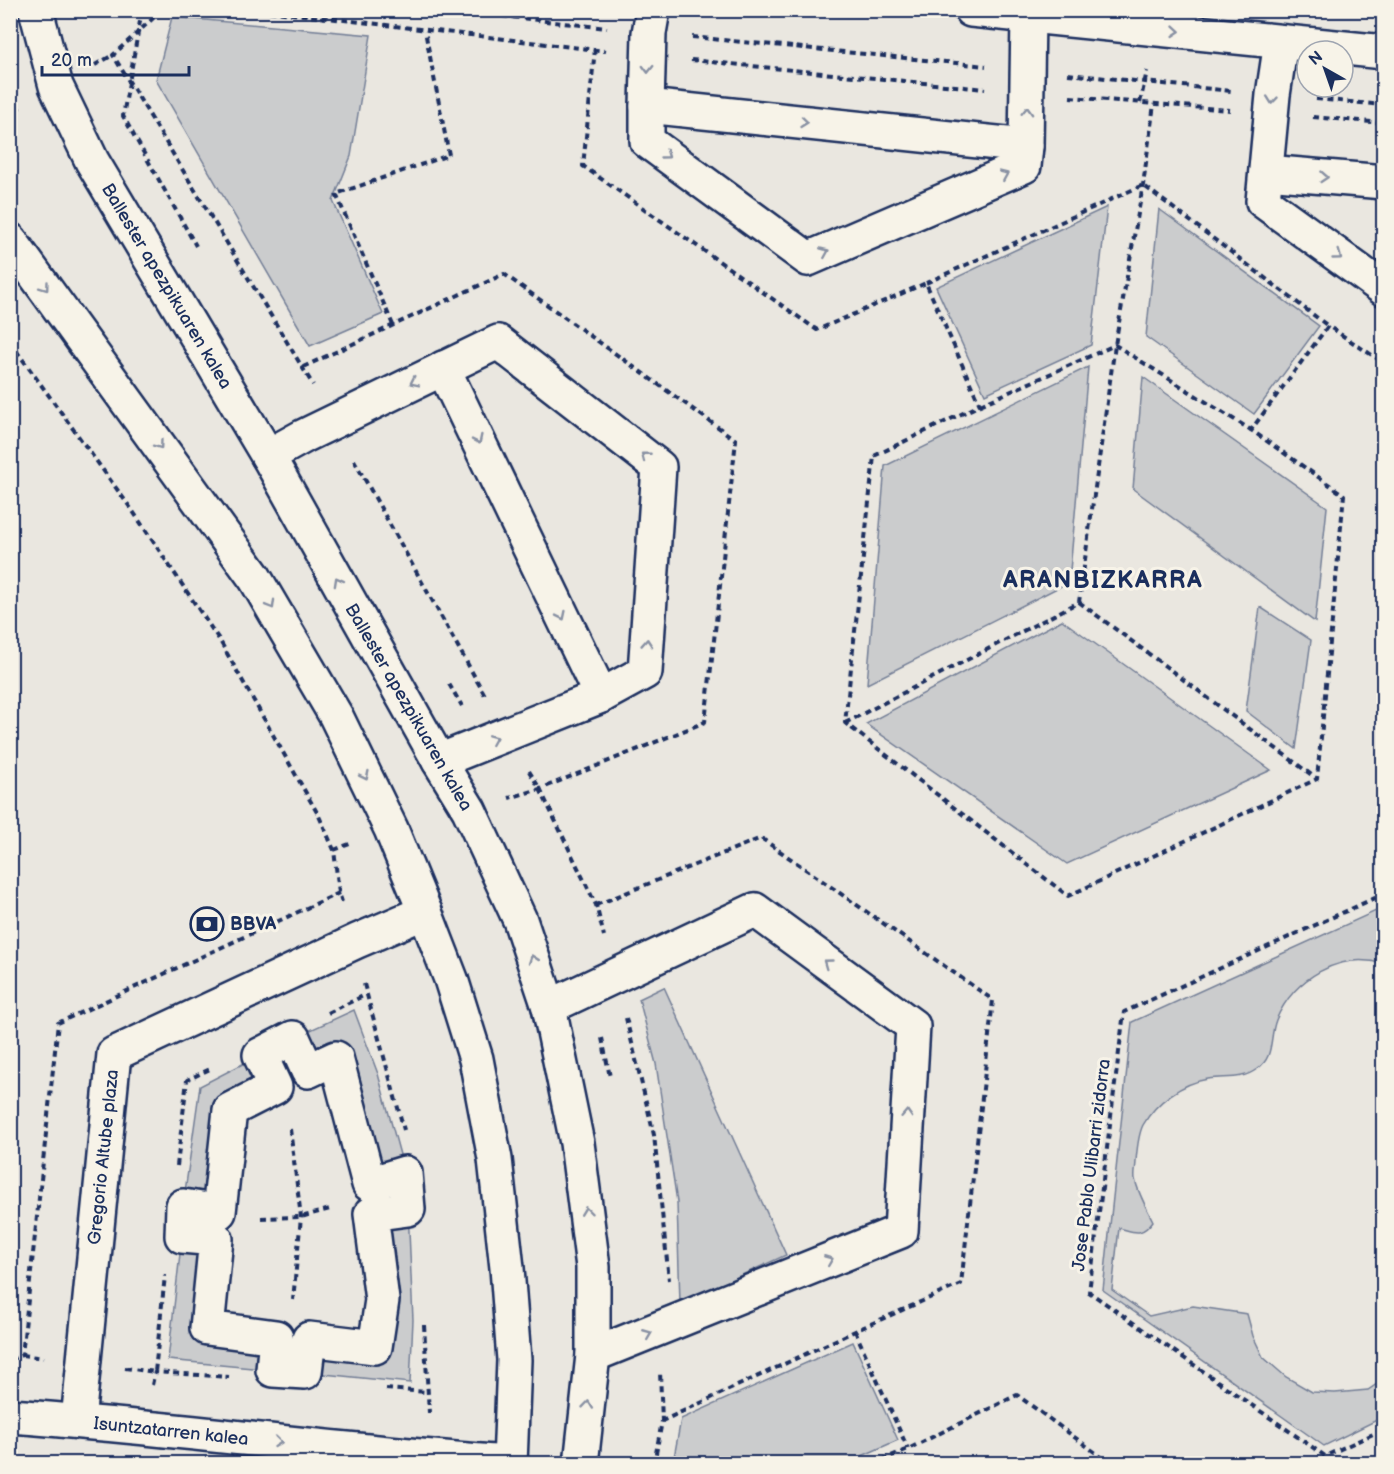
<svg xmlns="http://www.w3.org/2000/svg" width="1394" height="1474" viewBox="0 0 1394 1474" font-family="'Balsamiq Sans',sans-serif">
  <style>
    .green { fill: #cbcccd; stroke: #737e96; stroke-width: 1.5 }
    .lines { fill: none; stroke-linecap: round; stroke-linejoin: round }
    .minor-casing { stroke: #1b2f5e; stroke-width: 38 }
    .path { stroke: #1b2f5e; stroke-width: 4; stroke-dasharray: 6 4.5; stroke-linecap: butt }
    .minor { stroke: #f7f3e8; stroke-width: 33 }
    .oneway { stroke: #8991a3 }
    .labels { text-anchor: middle; stroke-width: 6; stroke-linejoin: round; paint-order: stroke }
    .street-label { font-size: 18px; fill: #1b2f5e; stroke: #f7f3e8 }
    .poi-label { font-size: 18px; font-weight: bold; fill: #1b2f5e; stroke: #f7f3e8; text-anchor: start }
    .district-label { font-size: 24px; font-weight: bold; letter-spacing: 1.5px; fill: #1b2f5e; stroke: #f7f3e8 }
  </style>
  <rect width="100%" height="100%" fill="#eae7e0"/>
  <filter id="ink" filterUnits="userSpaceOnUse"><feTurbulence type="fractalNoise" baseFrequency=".0167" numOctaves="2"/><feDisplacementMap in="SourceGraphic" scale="12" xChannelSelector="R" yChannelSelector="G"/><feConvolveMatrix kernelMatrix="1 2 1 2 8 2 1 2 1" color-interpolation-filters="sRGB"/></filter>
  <g filter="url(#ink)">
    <!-- green -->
    <g class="green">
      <polygon points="172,17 371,35 351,156 333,201 383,314 310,346 156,80"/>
      <polygon points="1107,207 1091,345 985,394 936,287"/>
      <polygon points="1159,209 1319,326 1254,414 1146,337"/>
      <polygon points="1088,367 1069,582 867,684 885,466"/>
      <polygon points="1143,377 1327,507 1315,622 1133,489"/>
      <polygon points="1260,607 1311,640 1296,749 1246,711"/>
      <polygon points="1062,620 1271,770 1067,864 866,724"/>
      <path d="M1378 910 1383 914V964C1340 951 1294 978 1276 1020 1269 1038 1275 1057 1257 1069 1241 1081 1226 1076 1208 1079 1182 1083 1156 1102 1143 1125 1138 1135 1137 1150 1136 1161 1136 1167 1134 1174 1135 1179 1138 1193 1147 1209 1153 1221 1141 1237 1135 1232 1119 1228L1112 1290 1149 1316 1193 1306 1247 1314 1253 1336 1263 1357 1286 1377 1312 1392 1335 1393 1368 1390 1383 1380V1417L1324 1446 1103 1290 1132 1022Z"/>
      <polygon points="664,987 786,1255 680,1303 677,1202 656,1064 639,999"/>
      <polygon points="354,1010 378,1074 405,1173 369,1184 336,1058 308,1071 293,1038"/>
      <polygon points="260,1055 275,1087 230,1110 219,1212 183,1206 200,1086"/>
      <polygon points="408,1209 413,1320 410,1383 305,1372 309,1339 375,1346 371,1214"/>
      <polygon points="182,1236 216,1239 207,1328 276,1337 273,1370 168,1360"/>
      <polygon points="853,1342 898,1440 846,1463 673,1463 681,1419"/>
    </g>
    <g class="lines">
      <defs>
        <g id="minor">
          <polyline points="36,10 56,86 92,161 268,456 439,761 469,810 520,920 549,1007 577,1143 593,1267 593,1355 581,1464"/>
          <polyline points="653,10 649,33 647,106 1026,146 1028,16"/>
          <polyline points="971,10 1384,52"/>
          <polyline points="1281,42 1273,95 1263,201 1384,289"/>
          <polyline points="647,106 647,141 808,259 1024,166 1026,146"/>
          <polyline points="1266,172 1384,182"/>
          <polyline points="10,240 255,578 336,716 391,829 425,912 451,979 476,1059 495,1159 507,1268 514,1360 510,1464"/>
          <polyline points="443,368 601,696"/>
          <polyline points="268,456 304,436 498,342 659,467 645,672 601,696 439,761"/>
          <polyline points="549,1007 755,910 913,1026 901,1231 593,1355"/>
          <polygon points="293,1038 308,1071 336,1058 369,1184 405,1173 408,1209 371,1214 382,1300 375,1347 309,1339 305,1372 273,1370 276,1337 207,1328 216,1239 182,1236 183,1206 219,1212 230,1110 275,1087 260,1055"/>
          <path d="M10 1416C177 1428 343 1452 510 1463"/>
          <polyline points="78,1421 114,1054 357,941 425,912"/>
        </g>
      </defs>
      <!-- minor casing -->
      <use href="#minor" class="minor-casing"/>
      <!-- path -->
      <g class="path">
        <polyline points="142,10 123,116 196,246"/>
        <polyline points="162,10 113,55 313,385"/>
        <polyline points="259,10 606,51"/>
        <polyline points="450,10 607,28"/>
        <polyline points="692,37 986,66"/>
        <polyline points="595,49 583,166 817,330 926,283 980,405 874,456 845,723 1068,896 1317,779 1344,495 1251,430 1328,326 1384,363"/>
        <polyline points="691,60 985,89"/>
        <polyline points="95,65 113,55"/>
        <polyline points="1068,74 1231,91"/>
        <polyline points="1070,97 1230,110"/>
        <polyline points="1316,99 1384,105"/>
        <polyline points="1140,103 1147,71"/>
        <polyline points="10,113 20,107"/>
        <polyline points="1313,117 1384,123"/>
        <polyline points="926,283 1143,185 1328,326"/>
        <polyline points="393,325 336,194 449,155 425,31"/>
        <polyline points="10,342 132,510 220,641 319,816 334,850 339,893 342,902"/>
        <polyline points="303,367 504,274 736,440 705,722 540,789 509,798"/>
        <polyline points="980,405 1115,345 1251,430"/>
        <polyline points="354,460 486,697"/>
        <polyline points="1079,602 1317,779"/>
        <polyline points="449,684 462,706"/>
        <polyline points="845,723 1079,602 1115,345 1143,185 1154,104"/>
        <polyline points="529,771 540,789 596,905 604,936"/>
        <polyline points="334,850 352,843"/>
        <polyline points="1384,903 1377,897 1124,1012 1089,1292 1325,1456 1384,1429"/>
        <polyline points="596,905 761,838 993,1000 961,1284 855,1331 662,1421"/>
        <polyline points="364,984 404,1130"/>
        <polyline points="328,1013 365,995"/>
        <polyline points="626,1018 654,1135 669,1280"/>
        <polyline points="602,1038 610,1077"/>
        <polyline points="290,1129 301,1217 293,1300"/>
        <polyline points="177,1166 187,1080 210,1069"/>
        <polyline points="261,1218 301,1217 330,1209"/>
        <polyline points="424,1325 429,1413"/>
        <polyline points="855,1331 908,1449"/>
        <polyline points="22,1355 43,1358"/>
        <polyline points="10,1360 22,1355 58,1023 339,893"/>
        <polyline points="125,1368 155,1372 165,1275"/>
        <polyline points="152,1385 155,1372 229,1377"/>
        <polyline points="386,1389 428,1392"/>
        <polyline points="654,1464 662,1421 660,1372"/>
        <polyline points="872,1464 908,1449 1017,1395 1111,1464"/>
      </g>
      <!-- minor -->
      <use href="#minor" class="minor"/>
    </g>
    <!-- one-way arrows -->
    <defs><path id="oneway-chevron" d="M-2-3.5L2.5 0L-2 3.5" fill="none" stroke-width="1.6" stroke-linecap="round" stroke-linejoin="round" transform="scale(1.5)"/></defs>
    <g class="oneway">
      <use href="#oneway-chevron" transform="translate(1176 31) rotate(5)"/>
      <use href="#oneway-chevron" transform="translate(648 69) rotate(91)"/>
      <use href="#oneway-chevron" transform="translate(1272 100) rotate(96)"/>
      <use href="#oneway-chevron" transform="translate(1027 111) rotate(-88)"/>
      <use href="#oneway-chevron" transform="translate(804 122) rotate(6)"/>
      <use href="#oneway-chevron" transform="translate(666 155) rotate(36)"/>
      <use href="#oneway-chevron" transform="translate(1004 175) rotate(-23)"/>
      <use href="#oneway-chevron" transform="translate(1324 177) rotate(4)"/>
      <use href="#oneway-chevron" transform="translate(825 252) rotate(-23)"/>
      <use href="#oneway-chevron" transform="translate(1338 256) rotate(36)"/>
      <use href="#oneway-chevron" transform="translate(45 287) rotate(54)"/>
      <use href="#oneway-chevron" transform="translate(414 382) rotate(154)"/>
      <use href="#oneway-chevron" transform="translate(478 440) rotate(64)"/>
      <use href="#oneway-chevron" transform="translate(159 445) rotate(54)"/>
      <use href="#oneway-chevron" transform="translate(645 456) rotate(-142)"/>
      <use href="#oneway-chevron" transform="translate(338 581) rotate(-119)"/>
      <use href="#oneway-chevron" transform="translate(271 605) rotate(60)"/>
      <use href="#oneway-chevron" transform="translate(562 616) rotate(64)"/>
      <use href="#oneway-chevron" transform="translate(647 643) rotate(-86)"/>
      <use href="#oneway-chevron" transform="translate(493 739) rotate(-23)"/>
      <use href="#oneway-chevron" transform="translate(365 776) rotate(64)"/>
      <use href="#oneway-chevron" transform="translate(533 959) rotate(-109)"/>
      <use href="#oneway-chevron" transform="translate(827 963) rotate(-144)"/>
      <use href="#oneway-chevron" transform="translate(907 1114) rotate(-87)"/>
      <use href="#oneway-chevron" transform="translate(586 1211) rotate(-97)"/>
      <use href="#oneway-chevron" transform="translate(829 1260) rotate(-22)"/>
      <use href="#oneway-chevron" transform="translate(648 1334) rotate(-22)"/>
      <use href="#oneway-chevron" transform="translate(588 1405) rotate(-84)"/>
      <use href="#oneway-chevron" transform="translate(278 1442) rotate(6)"/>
    </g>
  </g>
  <!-- icons -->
  <defs>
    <symbol id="bank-ring" viewBox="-11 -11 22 22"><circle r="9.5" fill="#f7f3e8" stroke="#1b2f5e" stroke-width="1.5"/><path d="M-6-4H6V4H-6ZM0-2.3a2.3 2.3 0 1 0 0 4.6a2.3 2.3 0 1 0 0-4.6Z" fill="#1b2f5e"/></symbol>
  </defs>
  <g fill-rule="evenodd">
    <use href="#bank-ring" x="188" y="905" width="38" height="38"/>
  </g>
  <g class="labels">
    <!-- street labels -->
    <g class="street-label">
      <text transform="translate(167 286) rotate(59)" y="6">Ballester apezpikuaren kalea</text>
      <text transform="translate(409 707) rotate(60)" y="6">Ballester apezpikuaren kalea</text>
      <text transform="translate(103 1157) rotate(-84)" y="6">Gregorio Altube plaza</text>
      <text transform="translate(1091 1165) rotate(-83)" y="6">Jose Pablo Ulibarri zidorra</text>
      <text transform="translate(171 1431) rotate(6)" y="6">Isuntzatarren kalea</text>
    </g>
    <!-- poi labels -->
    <g class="poi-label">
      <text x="230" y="930">BBVA</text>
    </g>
    <!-- district labels -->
    <g class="district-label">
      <text x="1103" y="588">ARANBIZKARRA</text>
    </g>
  </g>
  <!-- margin -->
  <rect width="1394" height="1474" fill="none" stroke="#f7f3e8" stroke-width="36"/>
  <rect x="18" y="18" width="1358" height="1438" fill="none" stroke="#1b2f5e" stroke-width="2" filter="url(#ink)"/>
  <!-- north arrow -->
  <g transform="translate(1325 69) rotate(320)"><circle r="28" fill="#f7f3e8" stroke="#9fa5b1" stroke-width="1.5"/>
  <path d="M0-4.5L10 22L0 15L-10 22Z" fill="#1b2f5e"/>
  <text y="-9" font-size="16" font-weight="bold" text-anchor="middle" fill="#1b2f5e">N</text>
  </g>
  <!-- scale -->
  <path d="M42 66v9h147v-9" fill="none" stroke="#1b2f5e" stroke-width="3"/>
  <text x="51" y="66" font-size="18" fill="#1b2f5e" stroke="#f7f3e8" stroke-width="4.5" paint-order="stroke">20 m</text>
</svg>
